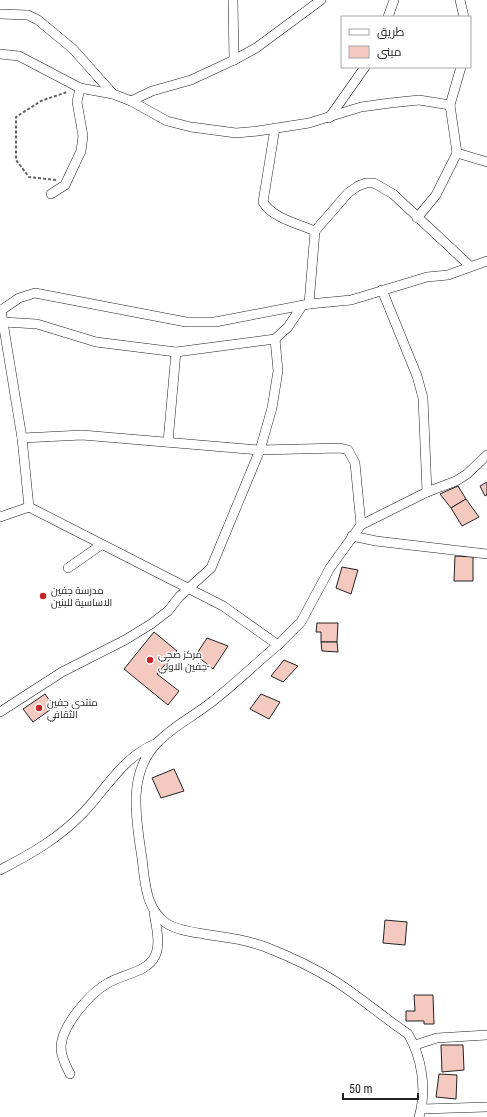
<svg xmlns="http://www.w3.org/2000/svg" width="487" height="1117" viewBox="0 0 487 1117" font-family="'Roboto Condensed',Cairo,sans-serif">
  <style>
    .building { fill: #f3c9c0; stroke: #222 }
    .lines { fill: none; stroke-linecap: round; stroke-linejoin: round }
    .minor-casing { stroke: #222; stroke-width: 10 }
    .path { stroke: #646464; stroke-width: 2; stroke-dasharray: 3 2; stroke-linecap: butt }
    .minor { stroke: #fff; stroke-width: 9 }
    .poi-dot { fill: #c62828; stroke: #fff; stroke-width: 1.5 }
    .labels { text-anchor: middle; stroke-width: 3; stroke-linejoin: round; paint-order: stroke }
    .poi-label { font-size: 10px; fill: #222; stroke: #fff; text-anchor: start }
  </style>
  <rect width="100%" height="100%" fill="#fff"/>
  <!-- building -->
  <g class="building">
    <polygon points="487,482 487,495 485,496 480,486"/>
    <polygon points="458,486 466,499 451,508 440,494"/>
    <polygon points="466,499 479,517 462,526 451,508"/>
    <polygon points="455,556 473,557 473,581 454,581"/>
    <polygon points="342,567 358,570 351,594 336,588"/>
    <polygon points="317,623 338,623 337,642 321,642 321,632 316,632"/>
    <polygon points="154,632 177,651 157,674 179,691 168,705 124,669"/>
    <polygon points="207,638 228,646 213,669 196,655"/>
    <polygon points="321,642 337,642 338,652 322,651"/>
    <polygon points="284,660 298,666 283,682 271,676"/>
    <polygon points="45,694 54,707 33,722 23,709"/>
    <polygon points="261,694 280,702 269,719 250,709"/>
    <polygon points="174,769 184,791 161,798 152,778"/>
    <polygon points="385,920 407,922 405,945 383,943"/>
    <polygon points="414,995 433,995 434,1024 424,1024 424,1021 406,1021 406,1011 415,1011"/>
    <polygon points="441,1045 463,1045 464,1070 442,1072"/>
    <polygon points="439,1074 457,1075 456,1099 436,1097"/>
  </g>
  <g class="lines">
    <defs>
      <g id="minor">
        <polyline points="233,0 234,60"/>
        <polyline points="460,0 464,17"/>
        <polyline points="0,14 28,15 38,20 73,49 113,94 131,101 167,121 191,127 236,133 258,131 309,123 361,107 390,103 419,100 450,105"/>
        <polyline points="388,17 394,0"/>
        <polyline points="0,54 19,56 80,88"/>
        <polyline points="131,101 152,91 191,80 234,60 256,48 321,0"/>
        <polyline points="329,118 365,67"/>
        <path d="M275 128 263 202C272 218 299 224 315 231L309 304"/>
        <polyline points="457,153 487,162"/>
        <polyline points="51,194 65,185 81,151 83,136 77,102 80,88 113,94"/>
        <polyline points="417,218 436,195 457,153 450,105 461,67"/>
        <polyline points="315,231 348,193 358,186 366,183 374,183 393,194 470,266"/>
        <polyline points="382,290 417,376 423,398 427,492"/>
        <polyline points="1,310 22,438 29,507 223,606 278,645 301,622 330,568 361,525 427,492 456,481 467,474 487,455"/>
        <polyline points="0,311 19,298 35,293 186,322 215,322 309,304 351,300 427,277 448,275 487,261"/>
        <polyline points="3,322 37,324 96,342 176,352 275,339 288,327 302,306"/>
        <polyline points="22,438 82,435 260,450 340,448 348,450 355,463 361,525"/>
        <polyline points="168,442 176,352"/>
        <polyline points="0,517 29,507"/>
        <polyline points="352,536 376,541 487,554"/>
        <polyline points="68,568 101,545"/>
        <path d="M278 645C255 664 233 686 209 704 192 717 172 727 157 743 127 774 136 819 142 858 145 881 145 908 166 923 176 930 192 932 204 934 225 937 248 940 268 948 291 957 314 968 335 981 360 997 383 1017 408 1034 422 1057 427 1090 419 1117"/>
        <polyline points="0,712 62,672 125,640 151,624 168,611 179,597 211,568 260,450 272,408 278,371 275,339"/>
        <path d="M0 870C31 854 59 838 83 813 107 788 122 758 155 744"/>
        <polyline points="415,1045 437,1038 487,1035"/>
        <path d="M70 1074C66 1066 61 1057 61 1048 61 1026 90 993 108 983 123 974 148 972 155 956 161 944 156 925 154 913"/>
        <polyline points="422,1109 487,1107"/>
      </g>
    </defs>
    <!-- minor casing -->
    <use href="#minor" class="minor-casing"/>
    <!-- path -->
    <polyline class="path" points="56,180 29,177 16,160 16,117 41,101 67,92"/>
    <!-- minor -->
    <use href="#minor" class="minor"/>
  </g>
  <!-- markers -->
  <g class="poi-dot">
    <circle cx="43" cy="596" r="4"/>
    <circle cx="150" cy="660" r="4"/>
    <circle cx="39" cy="708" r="4"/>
  </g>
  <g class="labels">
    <!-- poi labels -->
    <g class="poi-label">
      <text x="51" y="594">مدرسة جفين<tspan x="51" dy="12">الاساسية للبنين</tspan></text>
      <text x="158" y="658">مركز صحي<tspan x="158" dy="12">جفين الاولي-</tspan></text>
      <text x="47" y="706">منتدى جفين<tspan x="47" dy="12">الثقافي</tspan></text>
    </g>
  </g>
  <!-- legend -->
  <rect x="341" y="16" width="130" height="52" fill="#ffffff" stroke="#a7a7a7"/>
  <rect x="349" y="29" width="20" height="6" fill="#ffffff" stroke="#a7a7a7"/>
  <text x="377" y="36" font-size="12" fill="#222222">طريق</text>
  <rect x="349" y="46" width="20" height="12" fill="#f3c9c0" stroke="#a7a7a7"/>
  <text x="377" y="56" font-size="12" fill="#222222">مبنى</text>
  <!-- scale -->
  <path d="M343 1093v6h75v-6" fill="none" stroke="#222222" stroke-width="2"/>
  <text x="349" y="1093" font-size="12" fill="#222222" stroke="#ffffff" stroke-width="3" paint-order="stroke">50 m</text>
</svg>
